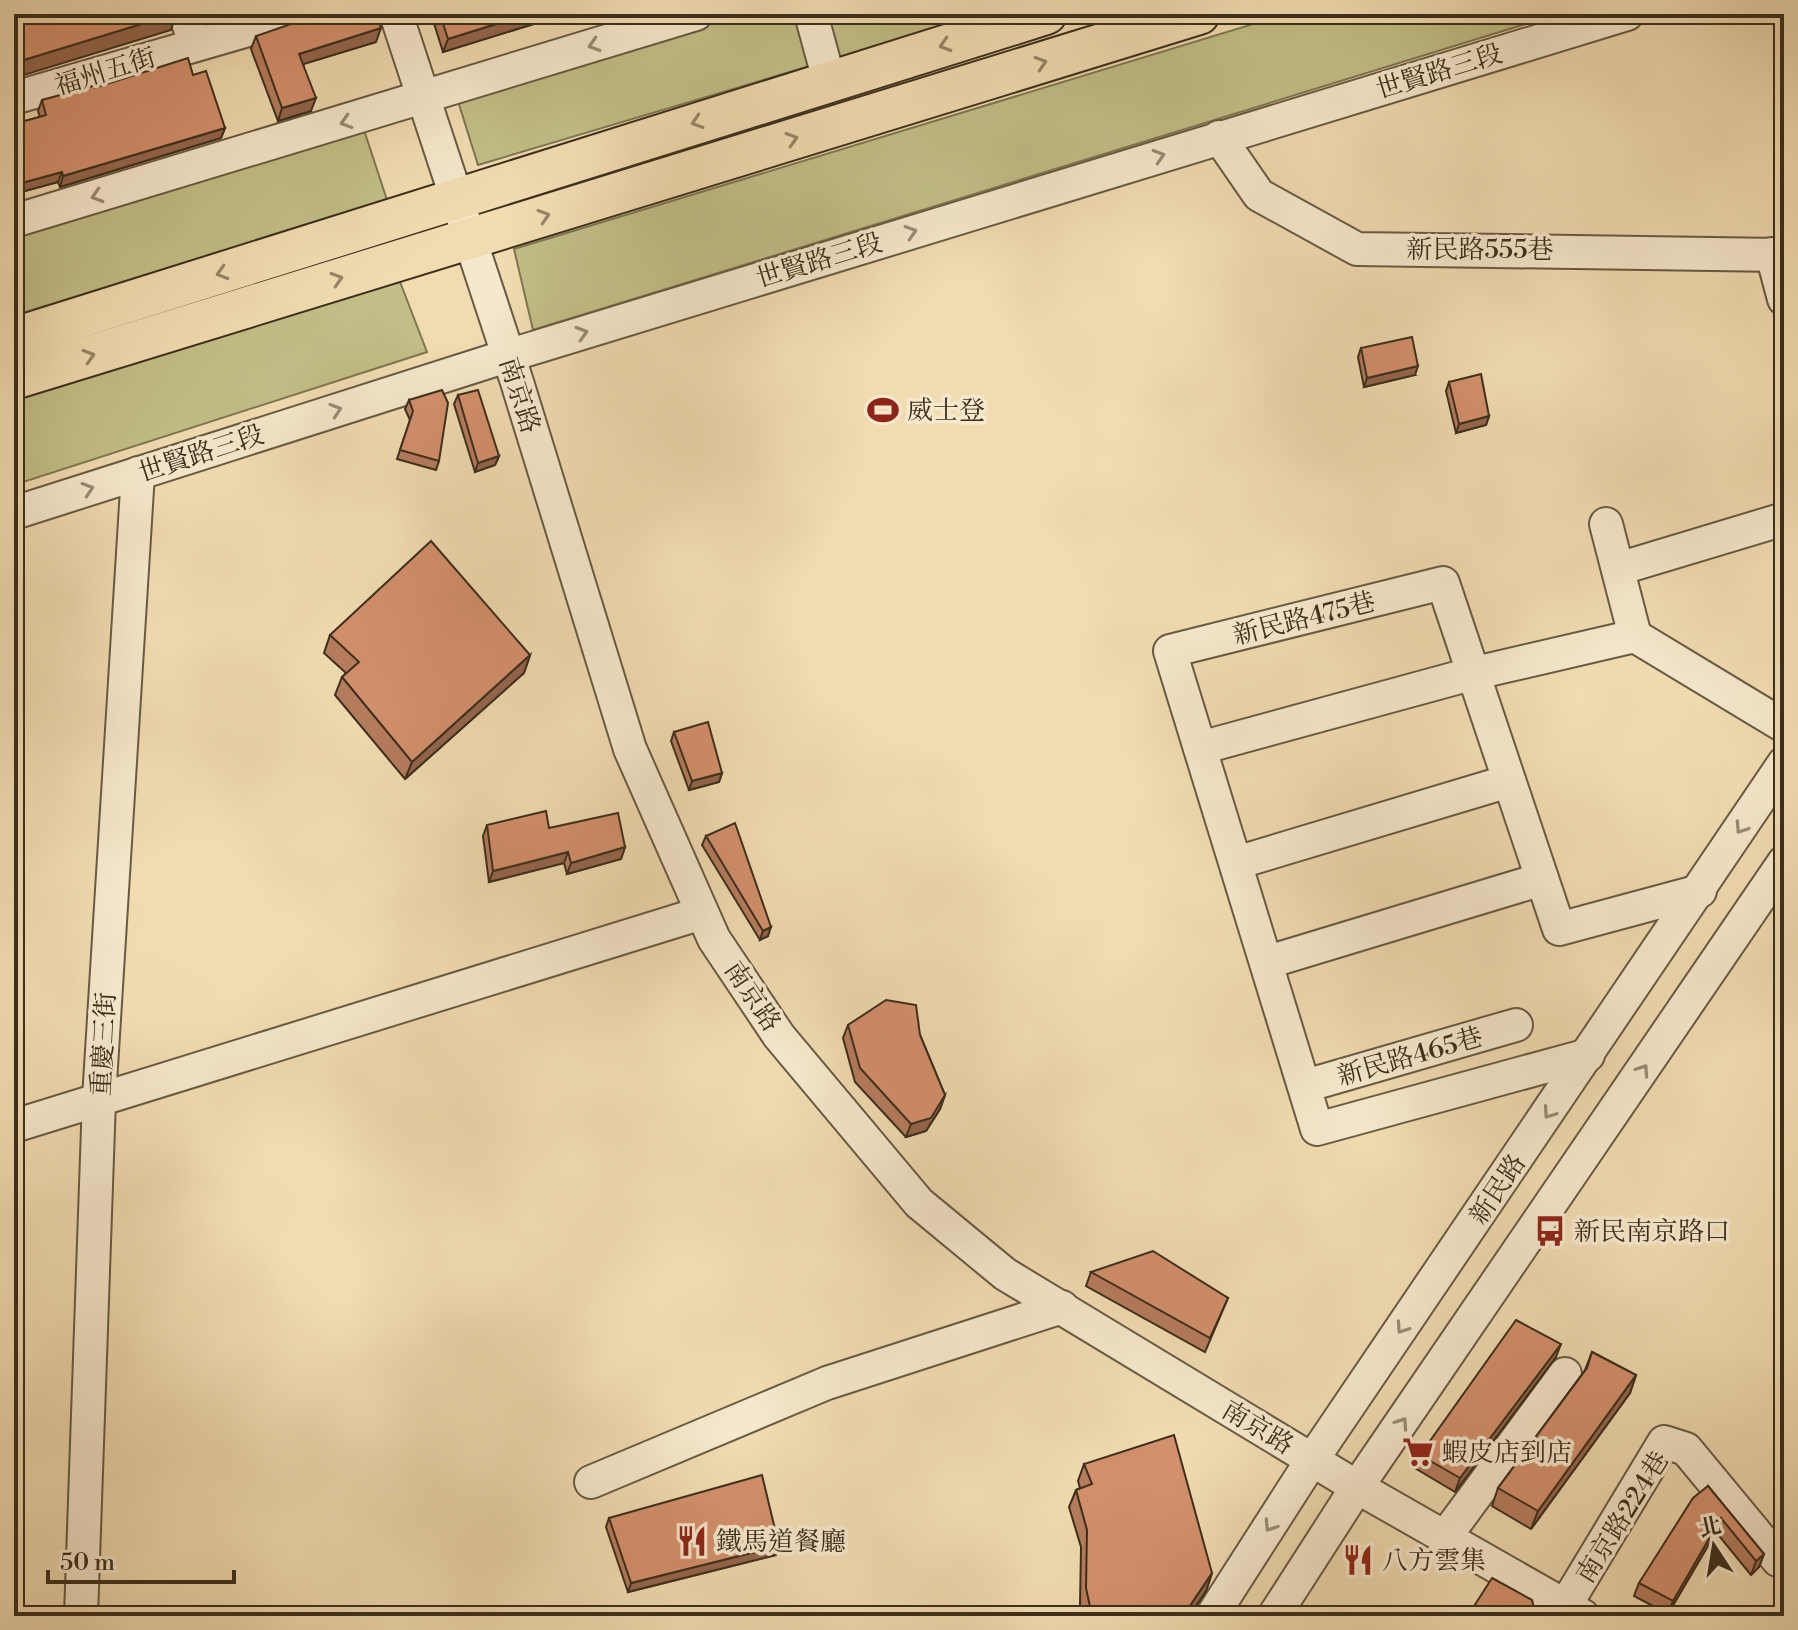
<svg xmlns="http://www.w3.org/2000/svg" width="1798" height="1630" viewBox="0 0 1798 1630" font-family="'Libre Bodoni','Noto Serif TC',serif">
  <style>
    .green { fill: #c2be87; stroke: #7e7652; stroke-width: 2 }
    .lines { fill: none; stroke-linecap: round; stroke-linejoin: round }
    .minor-casing { stroke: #685a42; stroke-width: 36 }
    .major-casing { stroke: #3b2e1c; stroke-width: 44 }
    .minor { stroke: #f6e8cd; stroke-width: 32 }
    .major { stroke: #f1dcb2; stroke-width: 40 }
    .wall { fill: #b67c5e; stroke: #3b2e1c; stroke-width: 2 }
    .shaded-wall { fill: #94654c; stroke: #3b2e1c; stroke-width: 2 }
    .building { fill: #d4906d; stroke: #3b2e1c; stroke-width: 2 }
    .oneway { stroke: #988b74 }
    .oneway2 { stroke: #968567 }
    .labels { text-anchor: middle; stroke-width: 7; stroke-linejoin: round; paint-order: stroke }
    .street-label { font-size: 26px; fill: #3b2e1c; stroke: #f6e8cd }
    .poi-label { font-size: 26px; fill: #3b2e1c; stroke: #f6e8cd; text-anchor: start }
  </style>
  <rect width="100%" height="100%" fill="#f1dcb2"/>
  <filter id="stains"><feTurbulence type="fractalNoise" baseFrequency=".0025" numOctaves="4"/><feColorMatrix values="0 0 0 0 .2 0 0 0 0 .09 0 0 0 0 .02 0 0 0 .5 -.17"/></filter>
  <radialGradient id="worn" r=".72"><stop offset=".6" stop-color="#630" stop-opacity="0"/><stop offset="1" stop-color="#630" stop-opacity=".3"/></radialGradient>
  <!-- green -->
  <g class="green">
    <polygon points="738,14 985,14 478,165 457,98"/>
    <polygon points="1286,14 1558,14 533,330 514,249"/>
    <polygon points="364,130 387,200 14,316 14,232"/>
    <polygon points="397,274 427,352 14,485 14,396"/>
  </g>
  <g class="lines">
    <defs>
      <g id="minor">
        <polyline points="185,14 195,43"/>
        <polyline points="396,14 517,382 630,749 714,939 779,1036 919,1203 1005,1274 1357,1487 1583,1616"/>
        <polyline points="811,14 829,80"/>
        <polyline points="14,98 303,14"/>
        <polyline points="1219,137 1259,195 1357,249 1784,255"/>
        <polyline points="14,221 696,14"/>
        <polyline points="1772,254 1784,299"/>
        <polyline points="14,513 507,356 1627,14"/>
        <polyline points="1618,569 1784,519"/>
        <polyline points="1635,636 1784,726"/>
        <polyline points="1200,748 1471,674 1635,636 1606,524"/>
        <polyline points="1236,863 1509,781"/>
        <polyline points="1268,962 1542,879"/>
        <polyline points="1588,1055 1317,1129 1170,651 1443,583 1559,929 1700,891"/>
        <polyline points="1305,1086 1516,1025"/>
        <polyline points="14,1126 702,913"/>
        <polyline points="591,1482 827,1383 1062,1307"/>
        <polyline points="1445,1537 1565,1374"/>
        <polyline points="81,1616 99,1099 138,473"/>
        <polyline points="1212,1616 1312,1460 1784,763"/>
        <polyline points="1274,1616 1357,1487 1784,862"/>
        <polyline points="1559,1616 1664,1442 1686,1449 1778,1560"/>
      </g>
      <g id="major">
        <polyline points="14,338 1046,14"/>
        <polyline points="14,379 1199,14"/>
      </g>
    </defs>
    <!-- minor casing -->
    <use href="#minor" class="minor-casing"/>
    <!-- major casing -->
    <use href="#major" class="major-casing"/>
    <!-- minor -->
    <use href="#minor" class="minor"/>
    <!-- major -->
    <use href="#major" class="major"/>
  </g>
  <!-- wall -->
  <g class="wall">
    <polygon points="431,14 566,14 443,52"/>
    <polygon points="256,36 376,42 303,64 311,111 278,121 251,49"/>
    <polygon points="193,75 225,128 221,138 60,187 58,182 14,194 14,124 40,117 38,111 42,100 98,87"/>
    <polygon points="1361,348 1415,375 1364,387 1358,357"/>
    <polygon points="1449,382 1489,416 1486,425 1456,433 1446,391"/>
    <polygon points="458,395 499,456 495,465 475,472 454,404"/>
    <polygon points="409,400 439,461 436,470 397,459 410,420 405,409"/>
    <polygon points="330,635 530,655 524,673 405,779 335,695 342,677 346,673 324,653"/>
    <polygon points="674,732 722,773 719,782 689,790 671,741"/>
    <polygon points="487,825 549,828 625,847 621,859 567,874 564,863 489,882 483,836"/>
    <polygon points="706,836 768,936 760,940 702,845"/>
    <polygon points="848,1025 920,1035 945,1095 940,1109 926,1131 906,1137 855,1082 843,1038"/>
    <polygon points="1091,1272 1228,1298 1205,1352 1086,1286"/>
    <polygon points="1592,1352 1636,1375 1630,1393 1531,1529 1492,1506 1498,1488 1585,1370"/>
    <polygon points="1556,1357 1455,1492 1415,1468 1420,1455"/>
    <polygon points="1084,1464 1212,1573 1206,1591 1189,1616 1082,1616 1080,1606 1081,1547 1069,1507 1076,1490 1080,1488 1078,1481"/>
    <polygon points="1708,1486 1764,1554 1759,1567 1751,1575 1716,1532 1668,1614 1634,1596 1639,1583"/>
    <polygon points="609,1518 776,1555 628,1592 606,1527"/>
  </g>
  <!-- shaded-wall -->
  <g class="shaded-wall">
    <polygon points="174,14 176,14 171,30 14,78 14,63"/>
    <polygon points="528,14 566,14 443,52 448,39"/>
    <polygon points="381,28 376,42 294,67 299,54"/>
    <polygon points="316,98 311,111 278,121 282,108"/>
    <polygon points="225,128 221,138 60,187 63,176"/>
    <polygon points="62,172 58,182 14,194 14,185"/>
    <polygon points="1418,366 1415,375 1364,387 1367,378"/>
    <polygon points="1489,416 1486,425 1456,433 1459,424"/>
    <polygon points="499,456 495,465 475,472 478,463"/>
    <polygon points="530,655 524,673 405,779 412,762"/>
    <polygon points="722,773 719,782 689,790 692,781"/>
    <polygon points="625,847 621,859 567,874 571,863"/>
    <polygon points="568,852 564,863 489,882 493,871"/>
    <polygon points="771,927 768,936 760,940 763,931"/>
    <polygon points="945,1095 940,1109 926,1131 906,1137 911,1124"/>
    <polygon points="1561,1344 1556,1357 1455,1492 1460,1478"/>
    <polygon points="1636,1375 1630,1393 1531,1529 1538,1511"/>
    <polygon points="1721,1518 1716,1532 1668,1614 1673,1601"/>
    <polygon points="779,1546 776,1555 628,1592 631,1583"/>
    <polygon points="1764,1554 1759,1567 1751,1575 1756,1561"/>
    <polygon points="1212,1573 1206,1591 1189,1616 1183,1616"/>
  </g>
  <!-- building -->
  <g class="building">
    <polygon points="14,14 174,14 14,63"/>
    <polygon points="320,14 376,14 381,28 299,54 316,98 282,108 256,36"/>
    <polygon points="440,14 528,14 448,39"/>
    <polygon points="188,58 193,75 206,71 225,128 63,176 62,172 14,185 14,124 46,115 42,100 100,84 94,88"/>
    <polygon points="1412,337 1418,366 1367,378 1361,348"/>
    <polygon points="1481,374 1489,416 1459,424 1449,382"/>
    <polygon points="442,390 448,403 439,461 400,450 413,411 409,400"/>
    <polygon points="478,390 499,456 478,463 458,395"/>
    <polygon points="431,541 530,655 412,762 342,677 359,662 330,635"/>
    <polygon points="708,722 722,773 692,781 674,732"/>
    <polygon points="546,811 549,828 618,813 625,847 571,863 568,852 493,871 487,825"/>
    <polygon points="735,823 771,927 763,931 706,836"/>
    <polygon points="886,1000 916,1005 920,1035 945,1095 931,1118 911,1124 860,1068 848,1025"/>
    <polygon points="1153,1251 1228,1298 1210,1338 1091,1272"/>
    <polygon points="1516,1320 1561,1344 1460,1478 1420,1455"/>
    <polygon points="1592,1352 1636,1375 1538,1511 1498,1488 1587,1368"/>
    <polygon points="1174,1435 1212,1573 1183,1616 1092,1616 1086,1588 1087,1530 1076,1490 1092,1484 1084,1464"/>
    <polygon points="762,1475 779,1546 631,1583 609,1518"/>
    <polygon points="1708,1486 1764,1554 1756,1561 1721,1518 1673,1601 1639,1583 1693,1498"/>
    <polygon points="1492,1578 1532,1600 1536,1616 1474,1616 1469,1614"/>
  </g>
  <!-- one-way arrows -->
  <defs><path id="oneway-chevron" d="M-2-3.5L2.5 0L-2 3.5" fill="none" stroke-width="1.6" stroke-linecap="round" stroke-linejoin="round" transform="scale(2)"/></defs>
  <g class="oneway">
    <use href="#oneway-chevron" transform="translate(594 45) rotate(163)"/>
    <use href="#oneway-chevron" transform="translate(346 122) rotate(163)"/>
    <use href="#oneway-chevron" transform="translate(1159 156) rotate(-17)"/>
    <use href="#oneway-chevron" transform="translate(97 196) rotate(163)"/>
    <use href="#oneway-chevron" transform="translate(911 232) rotate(-17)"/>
    <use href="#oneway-chevron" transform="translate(582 333) rotate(-17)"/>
    <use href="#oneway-chevron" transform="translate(336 410) rotate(-18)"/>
    <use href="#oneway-chevron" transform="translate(88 489) rotate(-18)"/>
    <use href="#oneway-chevron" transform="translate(1741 828) rotate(123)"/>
    <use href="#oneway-chevron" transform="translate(1643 1070) rotate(-56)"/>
    <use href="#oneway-chevron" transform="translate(1549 1113) rotate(125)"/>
    <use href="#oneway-chevron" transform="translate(1402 1328) rotate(124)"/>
    <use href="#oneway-chevron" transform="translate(1402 1423) rotate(-56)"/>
    <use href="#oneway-chevron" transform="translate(1270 1526) rotate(123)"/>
  </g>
  <g class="oneway2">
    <use href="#oneway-chevron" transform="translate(945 45) rotate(163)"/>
    <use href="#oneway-chevron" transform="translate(1041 63) rotate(-17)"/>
    <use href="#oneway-chevron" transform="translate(697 122) rotate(162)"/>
    <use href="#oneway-chevron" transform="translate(792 139) rotate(-17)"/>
    <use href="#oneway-chevron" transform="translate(544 216) rotate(-17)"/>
    <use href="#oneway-chevron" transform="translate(222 273) rotate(163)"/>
    <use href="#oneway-chevron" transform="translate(337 279) rotate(-17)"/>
    <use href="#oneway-chevron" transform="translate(89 356) rotate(-17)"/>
  </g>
  <!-- icons -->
  <defs>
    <symbol id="stadium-bare" viewBox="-9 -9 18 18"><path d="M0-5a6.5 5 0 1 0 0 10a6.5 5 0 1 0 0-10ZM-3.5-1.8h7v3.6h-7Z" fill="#8f2418" stroke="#f6e8cd" stroke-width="2.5" paint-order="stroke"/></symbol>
    <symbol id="bus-bare" viewBox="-9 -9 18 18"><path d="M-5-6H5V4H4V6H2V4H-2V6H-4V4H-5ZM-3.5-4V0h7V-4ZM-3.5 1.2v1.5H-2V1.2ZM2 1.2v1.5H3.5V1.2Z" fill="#8f2418" stroke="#f6e8cd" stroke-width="2.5" paint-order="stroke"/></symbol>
    <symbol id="supermarket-bare" viewBox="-9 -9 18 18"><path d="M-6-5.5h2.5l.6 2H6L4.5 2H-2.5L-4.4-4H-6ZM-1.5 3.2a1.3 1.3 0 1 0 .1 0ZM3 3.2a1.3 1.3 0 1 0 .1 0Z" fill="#8f2418" stroke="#f6e8cd" stroke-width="2.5" paint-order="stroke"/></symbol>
    <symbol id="restaurant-bare" viewBox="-9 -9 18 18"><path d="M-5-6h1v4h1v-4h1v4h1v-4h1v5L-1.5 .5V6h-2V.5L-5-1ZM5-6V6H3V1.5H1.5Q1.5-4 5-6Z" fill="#8f2418" stroke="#f6e8cd" stroke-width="2.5" paint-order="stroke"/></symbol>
  </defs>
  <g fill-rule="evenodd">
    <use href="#stadium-bare" x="861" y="388" width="44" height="44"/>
    <use href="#bus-bare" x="1528" y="1209" width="44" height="44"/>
    <use href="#supermarket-bare" x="1396" y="1430" width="44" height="44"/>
    <use href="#restaurant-bare" x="670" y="1519" width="44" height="44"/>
    <use href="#restaurant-bare" x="1336" y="1538" width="44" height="44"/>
  </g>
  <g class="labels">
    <!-- street labels -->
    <g class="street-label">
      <text transform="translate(105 71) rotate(-17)" y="9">福州五街</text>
      <text transform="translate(1439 71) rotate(-17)" y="9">世賢路三段</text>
      <text x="1480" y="258">新民路555巷</text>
      <text transform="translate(819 260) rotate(-17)" y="9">世賢路三段</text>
      <text transform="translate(520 395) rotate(72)" y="9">南京路</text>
      <text transform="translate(201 453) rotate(-18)" y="9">世賢路三段</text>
      <text transform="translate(1304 618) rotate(-14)" y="9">新民路475巷</text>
      <text transform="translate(753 996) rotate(56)" y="9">南京路</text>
      <text transform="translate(103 1044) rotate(-87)" y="9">重慶三街</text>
      <text transform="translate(1410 1056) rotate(-16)" y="9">新民路465巷</text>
      <text transform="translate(1497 1189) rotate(-56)" y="9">新民路</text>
      <text transform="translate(1258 1427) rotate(31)" y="9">南京路</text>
      <text transform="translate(1622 1517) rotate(-58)" y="9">南京路224巷</text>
    </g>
    <!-- poi labels -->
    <g class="poi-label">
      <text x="907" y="419">威士登</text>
      <text x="1574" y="1240">新民南京路口</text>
      <text x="1442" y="1461">蝦皮店到店</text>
      <text x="716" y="1550">鐵馬道餐廳</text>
      <text x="1382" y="1569">八方雲集</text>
    </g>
  </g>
  <!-- margin -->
  <rect width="1798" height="1630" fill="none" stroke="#f1dcb2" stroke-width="48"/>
  <rect x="16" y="16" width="1766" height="1598" fill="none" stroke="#3b2e1c" stroke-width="4"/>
  <rect x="24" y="24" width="1750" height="1582" fill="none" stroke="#3b2e1c" stroke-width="2"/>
  <!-- north arrow -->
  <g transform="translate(1714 1546) rotate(348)" stroke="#f6e8cd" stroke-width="6" paint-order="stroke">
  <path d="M0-6L14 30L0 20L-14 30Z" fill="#3b2e1c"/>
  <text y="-12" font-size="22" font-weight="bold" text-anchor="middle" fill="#3b2e1c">北</text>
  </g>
  <!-- scale -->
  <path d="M48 1570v12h186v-12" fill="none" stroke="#3b2e1c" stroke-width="4"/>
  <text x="60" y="1570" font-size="24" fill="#3b2e1c" stroke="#f6e8cd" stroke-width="6" paint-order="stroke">50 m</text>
  <rect width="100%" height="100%" filter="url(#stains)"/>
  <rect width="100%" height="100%" fill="url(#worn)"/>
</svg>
